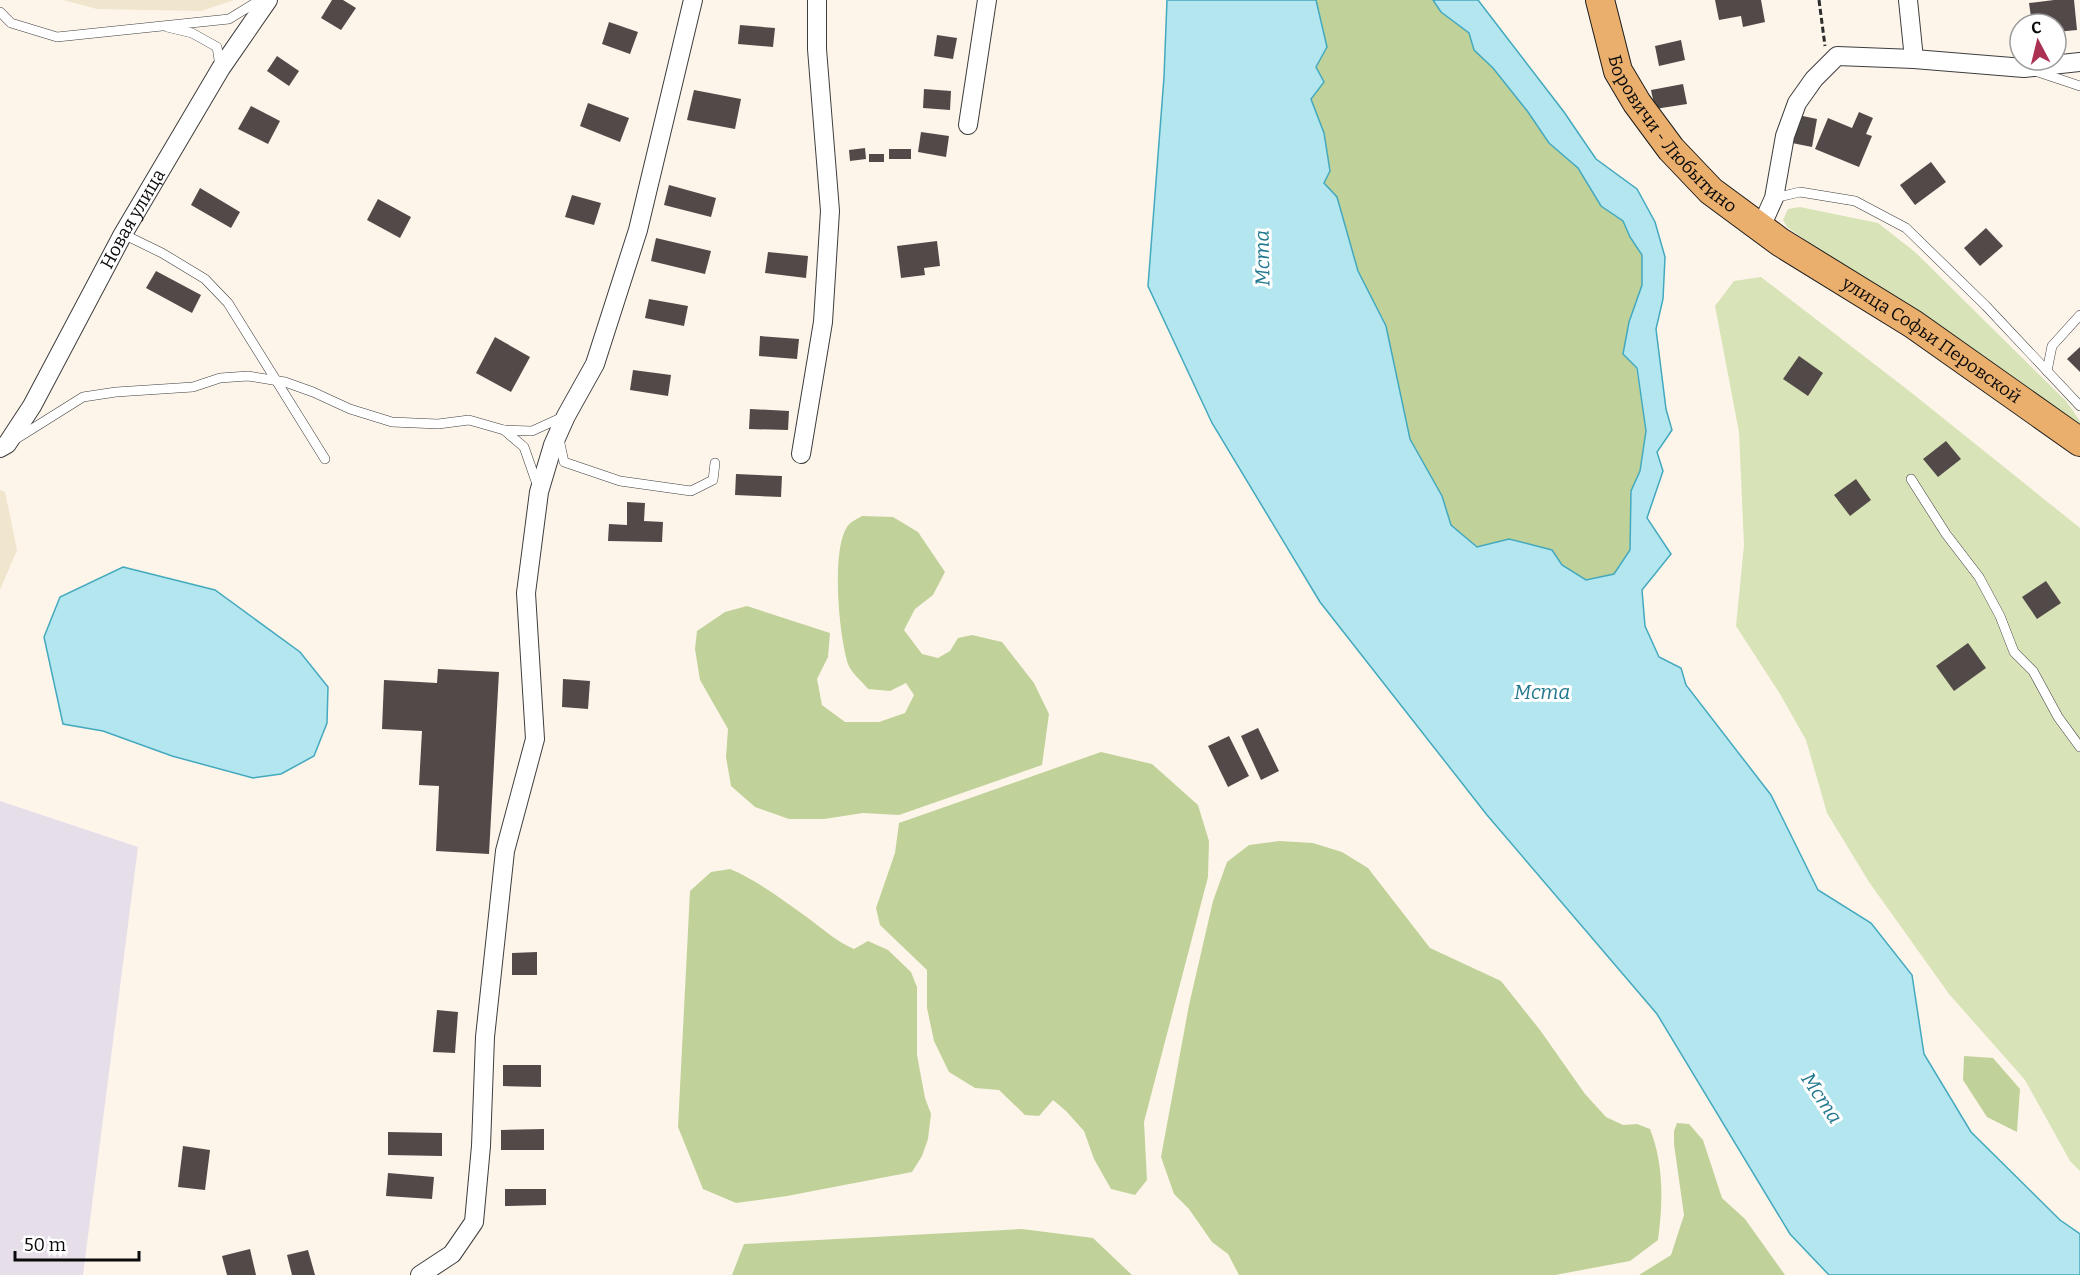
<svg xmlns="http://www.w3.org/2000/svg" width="2080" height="1275" viewBox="0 0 2080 1275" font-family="Bitter,serif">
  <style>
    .industrial { fill: #e6dfe9 }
    .farmland { fill: #f0e5cd }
    .green { fill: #d8e3b8 }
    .forest { fill: #c0d299 }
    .water { fill: #b4e6ef; stroke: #43a9be; stroke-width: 1.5 }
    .building { fill: #524a48 }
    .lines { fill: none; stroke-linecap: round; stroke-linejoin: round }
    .service-casing { stroke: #3d3d3d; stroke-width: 10 }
    .minor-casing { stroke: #3d3d3d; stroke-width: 20 }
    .primary-casing { stroke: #1b1b1b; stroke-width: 30 }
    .path { stroke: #2c2c2c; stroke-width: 3; stroke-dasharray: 6 3; stroke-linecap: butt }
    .service { stroke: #fff; stroke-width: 9 }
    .minor { stroke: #fff; stroke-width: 18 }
    .primary { stroke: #eaaf6d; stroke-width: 28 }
    .labels { text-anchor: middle; stroke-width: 6; stroke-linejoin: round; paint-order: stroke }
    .street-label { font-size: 18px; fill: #0a0a0a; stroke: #fff }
    .water-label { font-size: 20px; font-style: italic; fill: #22788e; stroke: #fff }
  </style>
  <rect width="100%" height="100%" fill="#fdf5ea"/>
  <!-- industrial -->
  <polygon class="industrial" points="0,801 138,847 83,1275 0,1275"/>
  <!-- farmland -->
  <g class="farmland">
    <polygon points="63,0 234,0 201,11 97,9"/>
    <polygon points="0,490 5,492 17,550 0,590"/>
  </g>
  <!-- green -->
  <g class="green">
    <polygon points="1800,207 1878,223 1915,252 2066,401 2080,421 2080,434 1787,227 1783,220 1788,209"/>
    <polygon points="1761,277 1908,390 2080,528 2080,1171 2070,1161 2025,1080 1949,994 1869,882 1827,813 1806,740 1780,694 1736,626 1744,545 1739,432 1715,306 1734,281"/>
  </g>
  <!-- forest -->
  <g class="forest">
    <polygon points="1316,0 1433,0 1441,12 1469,33 1474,50 1493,68 1528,112 1549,143 1578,168 1601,206 1623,221 1630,237 1643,255 1642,285 1629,322 1646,431 1640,471 1631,491 1630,550 1614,574 1586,580 1562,565 1552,550 1509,539 1477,547 1451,525 1442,496 1410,439 1386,326 1358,271 1337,197 1324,183 1311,99 1324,82 1316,67"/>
    <path d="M862 516 893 517 918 532 945 572 933 595 915 609 904 630 922 654 938 658 950 651 958 638 972 635 1002 642 1034 683 1049 714 1042 765 899 815 863 813 824 819H789L755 807 731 786 726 757 728 729 700 680 695 649 697 631 725 612 747 606 830 633 828 657 817 679 822 705 845 722H879L905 713 914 695 906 683 890 691 868 689C862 681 851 673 848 664 839 636 831 551 847 527 850 522 857 519 862 516Z"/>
    <polygon points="1101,752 1152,764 1198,805 1209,841 1208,877 1144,1122 1147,1180 1135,1195 1111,1189 1094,1159 1084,1131 1066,1111 1053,1100 1039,1116 1025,1115 999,1090 975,1088 949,1072 934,1041 927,1008 927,970 880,925 876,908 895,853 899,823"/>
    <path d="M1279 841 1313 843 1342 852 1368 868 1430 948 1501 981 1540 1030 1585 1094 1606 1117 1623 1125 1637 1124 1650 1129C1664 1164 1663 1203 1658 1240L1630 1261 1555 1275H1239L1228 1254 1212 1242 1189 1209 1174 1194 1161 1157 1189 1005 1213 901 1227 862 1249 845Z"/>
    <path d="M730 869C757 880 784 901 808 918 823 929 837 942 854 949L868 941 888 950 911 972 917 987V1055L925 1098 931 1114 928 1139 922 1156 912 1172 787 1196 736 1203 703 1189 678 1127 690 891 711 872Z"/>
    <polygon points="1964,1056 1993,1058 2020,1089 2017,1132 1987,1117 1963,1080"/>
    <polygon points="1677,1123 1689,1124 1703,1140 1722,1198 1745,1219 1785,1275 1639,1275 1671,1255 1684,1215 1674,1144 1674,1131"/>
    <polygon points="1022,1229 1093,1238 1132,1275 732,1275 744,1244"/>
  </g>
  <!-- water -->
  <g class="water">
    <polygon points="1167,0 1316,0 1327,47 1316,67 1324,82 1311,99 1324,133 1330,171 1324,183 1337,197 1358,271 1386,326 1410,439 1442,496 1451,525 1477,547 1509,539 1552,550 1562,565 1586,580 1614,574 1630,550 1631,491 1640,471 1646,431 1637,368 1623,354 1629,322 1642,285 1642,255 1630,237 1623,221 1601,206 1578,168 1549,143 1528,112 1493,68 1474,50 1469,33 1441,12 1433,0 1478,0 1564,112 1596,159 1637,189 1655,222 1665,257 1663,299 1656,329 1666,409 1672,430 1657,452 1663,471 1647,518 1671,554 1642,590 1645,626 1659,657 1681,668 1686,685 1771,795 1818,890 1871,923 1912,975 1924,1054 1971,1132 2060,1220 2080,1234 2080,1275 1829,1275 1790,1234 1657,1014 1487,815 1320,602 1212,423 1148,286 1164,77"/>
    <polygon points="123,567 215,590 300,652 328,687 327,723 314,756 281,774 253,778 172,756 103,731 63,724 44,637 60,597"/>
  </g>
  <!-- building -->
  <g class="building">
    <polygon points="332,0 343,0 356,8 341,30 321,18"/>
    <polygon points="1715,0 1761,0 1765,22 1743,27 1741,16 1719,20"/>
    <polygon points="2054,0 2074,0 2077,30 2056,32 2056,24 2032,24 2029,3"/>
    <polygon points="609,22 638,32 630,54 602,44"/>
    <polygon points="740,25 775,28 773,47 738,44"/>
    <polygon points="937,35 957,38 953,59 934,56"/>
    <polygon points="1681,40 1685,60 1659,66 1655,46"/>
    <polygon points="277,56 299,71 289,86 267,71"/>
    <polygon points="1683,84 1687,104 1655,109 1651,90"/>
    <polygon points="924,89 951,91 950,110 923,108"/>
    <polygon points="694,90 741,99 735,129 687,120"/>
    <polygon points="588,103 629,118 620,142 580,126"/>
    <polygon points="251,106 280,121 268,144 238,129"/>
    <polygon points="1859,112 1873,118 1866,134 1872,136 1859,167 1815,149 1828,118 1852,128"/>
    <polygon points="1798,115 1817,119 1812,147 1792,143"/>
    <polygon points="921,132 949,136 946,157 918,152"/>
    <polygon points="865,148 866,159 850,161 849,150"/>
    <rect x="889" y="149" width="22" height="10"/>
    <rect x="869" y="154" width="15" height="8"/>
    <polygon points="1931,162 1946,182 1915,205 1900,185"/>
    <polygon points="669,185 716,198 711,217 664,205"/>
    <polygon points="200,188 240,212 231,228 191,205"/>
    <polygon points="572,195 601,203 594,225 565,217"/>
    <polygon points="378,199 411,217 400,238 367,220"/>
    <polygon points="1986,228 2003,246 1980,266 1964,248"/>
    <polygon points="656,238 711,251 705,274 651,261"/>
    <polygon points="937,241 940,266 924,268 925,275 901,278 897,246"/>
    <polygon points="768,252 808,256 806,278 765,273"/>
    <polygon points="156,271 201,295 192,313 146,288"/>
    <polygon points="649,299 688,306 684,326 645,318"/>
    <polygon points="760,336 799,339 797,359 759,356"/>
    <polygon points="495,337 530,357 511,392 476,373"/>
    <polygon points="2080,347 2080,372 2067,359"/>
    <polygon points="1799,356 1823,373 1808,396 1783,379"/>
    <polygon points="633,370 671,375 668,396 630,390"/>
    <polygon points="750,409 789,411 788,430 749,429"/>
    <polygon points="1946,441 1961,459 1938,477 1923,459"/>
    <polygon points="736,474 782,476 781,497 735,495"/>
    <polygon points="1856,479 1871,500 1850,516 1834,495"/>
    <polygon points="627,502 645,503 644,521 663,522 662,542 608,541 609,524 627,525"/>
    <polygon points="2046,581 2061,603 2037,619 2022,597"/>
    <polygon points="1968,643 1986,668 1954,691 1936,666"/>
    <polygon points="438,669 499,672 489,854 436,851 439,786 419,785 422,731 382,729 384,680 437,683"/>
    <polygon points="563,679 590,681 588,709 562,707"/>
    <polygon points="1258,728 1279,771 1261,780 1241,736"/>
    <polygon points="1229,736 1249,776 1228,787 1208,746"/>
    <polygon points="537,952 537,975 512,975 512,953"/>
    <polygon points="437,1010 458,1012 455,1053 433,1052"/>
    <polygon points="503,1065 541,1065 541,1087 503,1086"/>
    <polygon points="544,1129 544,1150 501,1150 501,1130"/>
    <polygon points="388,1132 442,1133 442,1156 388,1155"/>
    <polygon points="183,1146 210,1150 205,1190 178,1187"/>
    <polygon points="388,1173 434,1177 432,1199 386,1196"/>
    <polygon points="505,1189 546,1189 546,1205 505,1206"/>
    <polygon points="250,1249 256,1275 227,1275 222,1256"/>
    <polygon points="308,1250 315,1275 292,1275 287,1255"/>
  </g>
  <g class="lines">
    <defs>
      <g id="service">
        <polyline points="0,12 11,23 57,37 229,19 260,0"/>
        <polyline points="167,27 192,33 217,47 220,66"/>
        <polyline points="2035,71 2080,86"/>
        <polyline points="1774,198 1800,192 1855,201 1906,228 1986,306 2080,406"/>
        <polyline points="123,234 162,253 205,279 228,303 325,459"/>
        <polyline points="2047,371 2052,346 2080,315"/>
        <polyline points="504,430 532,431 565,416"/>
        <polyline points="16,439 83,397 116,392 193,387 220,378 248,376 285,382 313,392 350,409 392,422 438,424 469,420 504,430 524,447 538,487"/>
        <polyline points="559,439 564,462 620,481 691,491 713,480 715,463"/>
        <polyline points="1911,479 1946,534 1979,577 2000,616 2014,652 2033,671 2058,717 2080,747"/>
      </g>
      <g id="minor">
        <polyline points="1908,0 1914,59"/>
        <polyline points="968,125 987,0"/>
        <polyline points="1761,227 1774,198 1785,136 1797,103 1814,79 1837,56 1914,59 2024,68 2080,62"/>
        <path id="s1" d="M0 448 7 444 32 406 123 234 221 68 268 0"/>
        <polyline points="801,454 823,322 830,211 817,49 817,0"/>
        <polyline points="420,1275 452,1254 474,1222 481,1146 485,1037 505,851 535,739 526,593 539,492 553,445 566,416 595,364 638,230 693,0"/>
      </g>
      <g id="primary">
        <path id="s2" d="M1600 0 1618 71 1637 103 1671 149 1711 191 1780 242 1913 324 2080 442"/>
      </g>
    </defs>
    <!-- service casing -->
    <use href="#service" class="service-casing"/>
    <!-- minor casing -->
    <use href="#minor" class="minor-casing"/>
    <!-- primary casing -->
    <use href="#primary" class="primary-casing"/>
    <!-- path -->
    <polyline class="path" points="1819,0 1825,46"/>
    <!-- service -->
    <use href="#service" class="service"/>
    <!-- minor -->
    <use href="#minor" class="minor"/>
    <!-- primary -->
    <use href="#primary" class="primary"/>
  </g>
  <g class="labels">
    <!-- street labels -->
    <g class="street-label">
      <text dy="6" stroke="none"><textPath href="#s2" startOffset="156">Боровичи - Любытино</textPath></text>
      <text dy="6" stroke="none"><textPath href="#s1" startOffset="266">Новая улица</textPath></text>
      <text dy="6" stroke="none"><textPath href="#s2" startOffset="492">улица Софьи Перовской</textPath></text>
    </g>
    <!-- water labels -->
    <g class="water-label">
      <text transform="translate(1262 258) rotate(-91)" y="7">Мста</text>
      <text x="1542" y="699">Мста</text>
      <text transform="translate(1822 1098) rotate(56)" y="7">Мста</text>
    </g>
  </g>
  <!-- north arrow -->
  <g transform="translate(2038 42) rotate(353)"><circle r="28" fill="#ffffff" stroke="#9d9d9d" stroke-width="1.5"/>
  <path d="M0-4.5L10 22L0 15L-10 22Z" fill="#ab3253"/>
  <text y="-9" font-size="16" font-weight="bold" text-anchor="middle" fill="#0a0a0a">С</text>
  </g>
  <!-- scale -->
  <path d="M15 1251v9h124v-9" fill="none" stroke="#0a0a0a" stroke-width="3"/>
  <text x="24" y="1251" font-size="18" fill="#0a0a0a" stroke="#ffffff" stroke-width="4.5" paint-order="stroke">50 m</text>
</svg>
